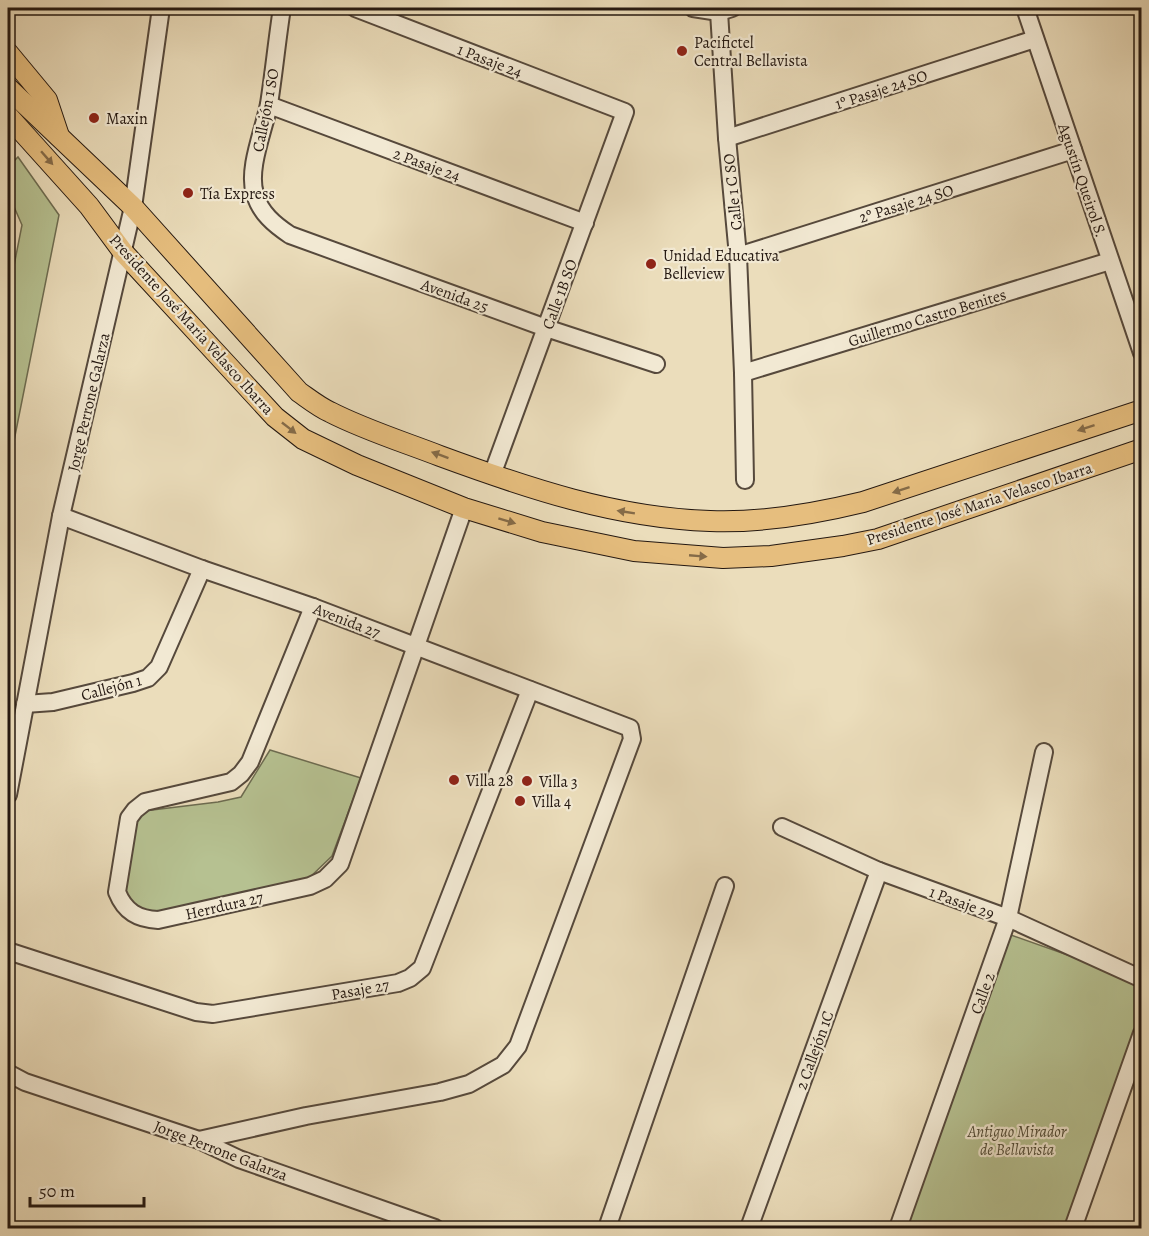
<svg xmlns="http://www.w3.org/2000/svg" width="1149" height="1236" viewBox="0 0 1149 1236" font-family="Alegreya,serif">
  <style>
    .green { fill: #b6c191; stroke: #6d6c51; stroke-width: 1.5 }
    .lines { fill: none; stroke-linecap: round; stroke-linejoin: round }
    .minor-casing { stroke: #56493c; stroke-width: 20 }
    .major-casing { stroke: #241811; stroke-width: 22 }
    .minor { stroke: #f2e9d3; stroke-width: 16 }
    .major { stroke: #e6be7e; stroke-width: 20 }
    .oneway { fill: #856b48 }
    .poi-dot { fill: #8f2418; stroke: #f2e9d3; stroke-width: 2 }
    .labels { text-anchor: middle; stroke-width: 4.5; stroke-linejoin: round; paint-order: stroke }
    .poi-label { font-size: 16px; fill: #241811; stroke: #f2e9d3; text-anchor: start }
    .street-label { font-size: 16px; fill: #241811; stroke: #f2e9d3 }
    .park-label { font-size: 16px; font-style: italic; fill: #504b37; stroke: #f2e9d3 }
  </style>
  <rect width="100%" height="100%" fill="#ebddbb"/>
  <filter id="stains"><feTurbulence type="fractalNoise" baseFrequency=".00333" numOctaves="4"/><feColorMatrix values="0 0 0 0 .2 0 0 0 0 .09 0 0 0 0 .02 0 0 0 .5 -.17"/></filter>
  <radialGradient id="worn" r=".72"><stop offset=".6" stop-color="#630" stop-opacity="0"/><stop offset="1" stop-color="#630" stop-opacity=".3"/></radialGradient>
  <!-- green -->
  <g class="green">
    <polygon points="18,157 59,215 8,471 8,296 22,225 8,193 8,167"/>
    <polygon points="270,750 361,778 332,856 307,880 161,917 136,909 123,891 134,822 144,811 218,802 241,797"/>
    <polygon points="1008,934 1141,981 1141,1031 1069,1228 898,1228"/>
  </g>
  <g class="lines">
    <defs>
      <g id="minor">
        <path d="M282 8C277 40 274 72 269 104 264 130 247 169 255 194 260 213 275 225 290 235L546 328 656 364"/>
        <polyline points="355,8 625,112 492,475"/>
        <polyline points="693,8 719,12 732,8"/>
        <polyline points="1025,8 1142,353"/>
        <polyline points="719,12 727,138 738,256 743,373 745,480"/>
        <polyline points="269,105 585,223"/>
        <polyline points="727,138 1035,39"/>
        <polyline points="738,256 1073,150"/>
        <polyline points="743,373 1110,261"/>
        <polyline points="61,516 202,569 313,607 630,728 632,739 518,1046 503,1065 469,1084 440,1092 306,1116 199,1140"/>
        <path d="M313 607 250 762 241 774 231 782 145 802 135 810 129 818 117 892C125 912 138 919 158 920L310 886 325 879 340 864 464 508"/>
        <polyline points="25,704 53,702 133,683 148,678 159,667 202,569"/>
        <polyline points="8,795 61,516 133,207 161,8"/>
        <polyline points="782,827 879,871 1008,918 1142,979"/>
        <polyline points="8,951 196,1012 213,1014 398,983 410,978 422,968 530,690"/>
        <polyline points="8,1073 25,1082 199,1140 239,1159 435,1228"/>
        <polyline points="607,1228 725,886"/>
        <polyline points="749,1228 879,871"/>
        <polyline points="898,1228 1008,918 1044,752"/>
        <polyline points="1073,1228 1142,1033"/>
      </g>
      <g id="major">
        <polyline points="8,53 47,100 59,136"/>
        <path d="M8 88 133 207 299 392C309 399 319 407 330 412 365 430 404 442 440 456 527 488 616 518 710 521 761 523 814 514 863 502L1142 410"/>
        <polyline points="8,116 89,206 123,252 275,417 303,439 357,465 464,508 542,532 634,551 723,558 771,556 843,546 878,539 1142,449"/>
      </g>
    </defs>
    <!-- minor casing -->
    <use href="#minor" class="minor-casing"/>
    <!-- major casing -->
    <use href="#major" class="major-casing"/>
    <!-- minor -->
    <use href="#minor" class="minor"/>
    <!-- major -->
    <use href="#major" class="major"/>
  </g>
  <!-- one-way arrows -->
  <defs><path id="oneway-solid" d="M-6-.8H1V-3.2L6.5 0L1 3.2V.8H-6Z" transform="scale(1.5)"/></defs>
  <g class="oneway">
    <use href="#oneway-solid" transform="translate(47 158) rotate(49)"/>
    <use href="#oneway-solid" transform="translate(289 428) rotate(38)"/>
    <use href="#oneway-solid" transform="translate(1086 428) rotate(162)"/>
    <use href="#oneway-solid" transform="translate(440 455) rotate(-160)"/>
    <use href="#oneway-solid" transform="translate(901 490) rotate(162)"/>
    <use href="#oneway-solid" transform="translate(626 512) rotate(-171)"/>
    <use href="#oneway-solid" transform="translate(507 521) rotate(17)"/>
    <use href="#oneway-solid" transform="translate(698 556) rotate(5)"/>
  </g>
  <!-- markers -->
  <g class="poi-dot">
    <circle cx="682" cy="51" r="6"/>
    <circle cx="94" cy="118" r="6"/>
    <circle cx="188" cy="193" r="6"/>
    <circle cx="651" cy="264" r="6"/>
    <circle cx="454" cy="780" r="6"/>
    <circle cx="527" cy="781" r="6"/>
    <circle cx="520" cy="801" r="6"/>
  </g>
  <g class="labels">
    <!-- poi labels -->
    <g class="poi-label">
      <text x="694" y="48">Pacifictel<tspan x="694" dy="18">Central Bellavista</tspan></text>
      <text x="106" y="124">Maxin</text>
      <text x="200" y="199">Tía Express</text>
      <text x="663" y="261">Unidad Educativa<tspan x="663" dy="18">Belleview</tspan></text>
      <text x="466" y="786">Villa 28</text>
      <text x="539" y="787">Villa 3</text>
      <text x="532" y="807">Villa 4</text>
    </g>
    <!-- street labels -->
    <g class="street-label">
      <text transform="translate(490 60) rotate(21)" y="6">1 Pasaje 24</text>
      <text transform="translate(881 89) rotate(-18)" y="6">1º Pasaje 24 SO</text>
      <text transform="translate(265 110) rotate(-79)" y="6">Callejón 1 SO</text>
      <text transform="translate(427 164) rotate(20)" y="6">2 Pasaje 24</text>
      <text transform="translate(1083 180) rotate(71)" y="6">Agustín Queirol S.</text>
      <text transform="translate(732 192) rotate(-96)" y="6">Calle 1 C SO</text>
      <text transform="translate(906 203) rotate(-17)" y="6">2º Pasaje 24 SO</text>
      <text transform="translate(559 294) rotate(-70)" y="6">Calle 1B SO</text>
      <text transform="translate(455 295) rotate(20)" y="6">Avenida 25</text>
      <text transform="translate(927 317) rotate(-17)" y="6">Guillermo Castro Benites</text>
      <text transform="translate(192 324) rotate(48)" y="6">Presidente José Maria Velasco Ibarra</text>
      <text transform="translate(88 402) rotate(-77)" y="6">Jorge Perrone Galarza</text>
      <text transform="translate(979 503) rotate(-18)" y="6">Presidente José Maria Velasco Ibarra</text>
      <text transform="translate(347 620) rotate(21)" y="6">Avenida 27</text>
      <text transform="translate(111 687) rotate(-15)" y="6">Callejón 1</text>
      <text transform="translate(962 902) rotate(20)" y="6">1 Pasaje 29</text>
      <text transform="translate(224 905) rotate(-13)" y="6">Herrdura 27</text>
      <text transform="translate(360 989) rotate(-10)" y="6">Pasaje 27</text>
      <text transform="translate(982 993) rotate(-70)" y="6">Calle 2</text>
      <text transform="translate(814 1050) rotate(-70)" y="6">2 Callejón 1C</text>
      <text transform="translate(221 1150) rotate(21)" y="6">Jorge Perrone Galarza</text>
    </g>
    <!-- park labels -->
    <g class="park-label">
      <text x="1017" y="1137">Antiguo Mirador<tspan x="1017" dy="18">de Bellavista</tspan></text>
    </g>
  </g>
  <!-- margin -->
  <rect width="1149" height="1236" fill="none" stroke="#ebddbb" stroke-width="30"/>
  <rect x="9" y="9" width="1131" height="1218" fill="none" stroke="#241811" stroke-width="3"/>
  <rect x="15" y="15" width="1119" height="1206" fill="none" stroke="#241811" stroke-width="1.5"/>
  <!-- scale -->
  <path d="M30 1197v9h114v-9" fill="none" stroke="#241811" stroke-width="3"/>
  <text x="39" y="1197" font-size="18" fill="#241811" stroke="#f2e9d3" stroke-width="4.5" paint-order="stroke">50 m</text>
  <rect width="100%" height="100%" filter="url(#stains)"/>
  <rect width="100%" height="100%" fill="url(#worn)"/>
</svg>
